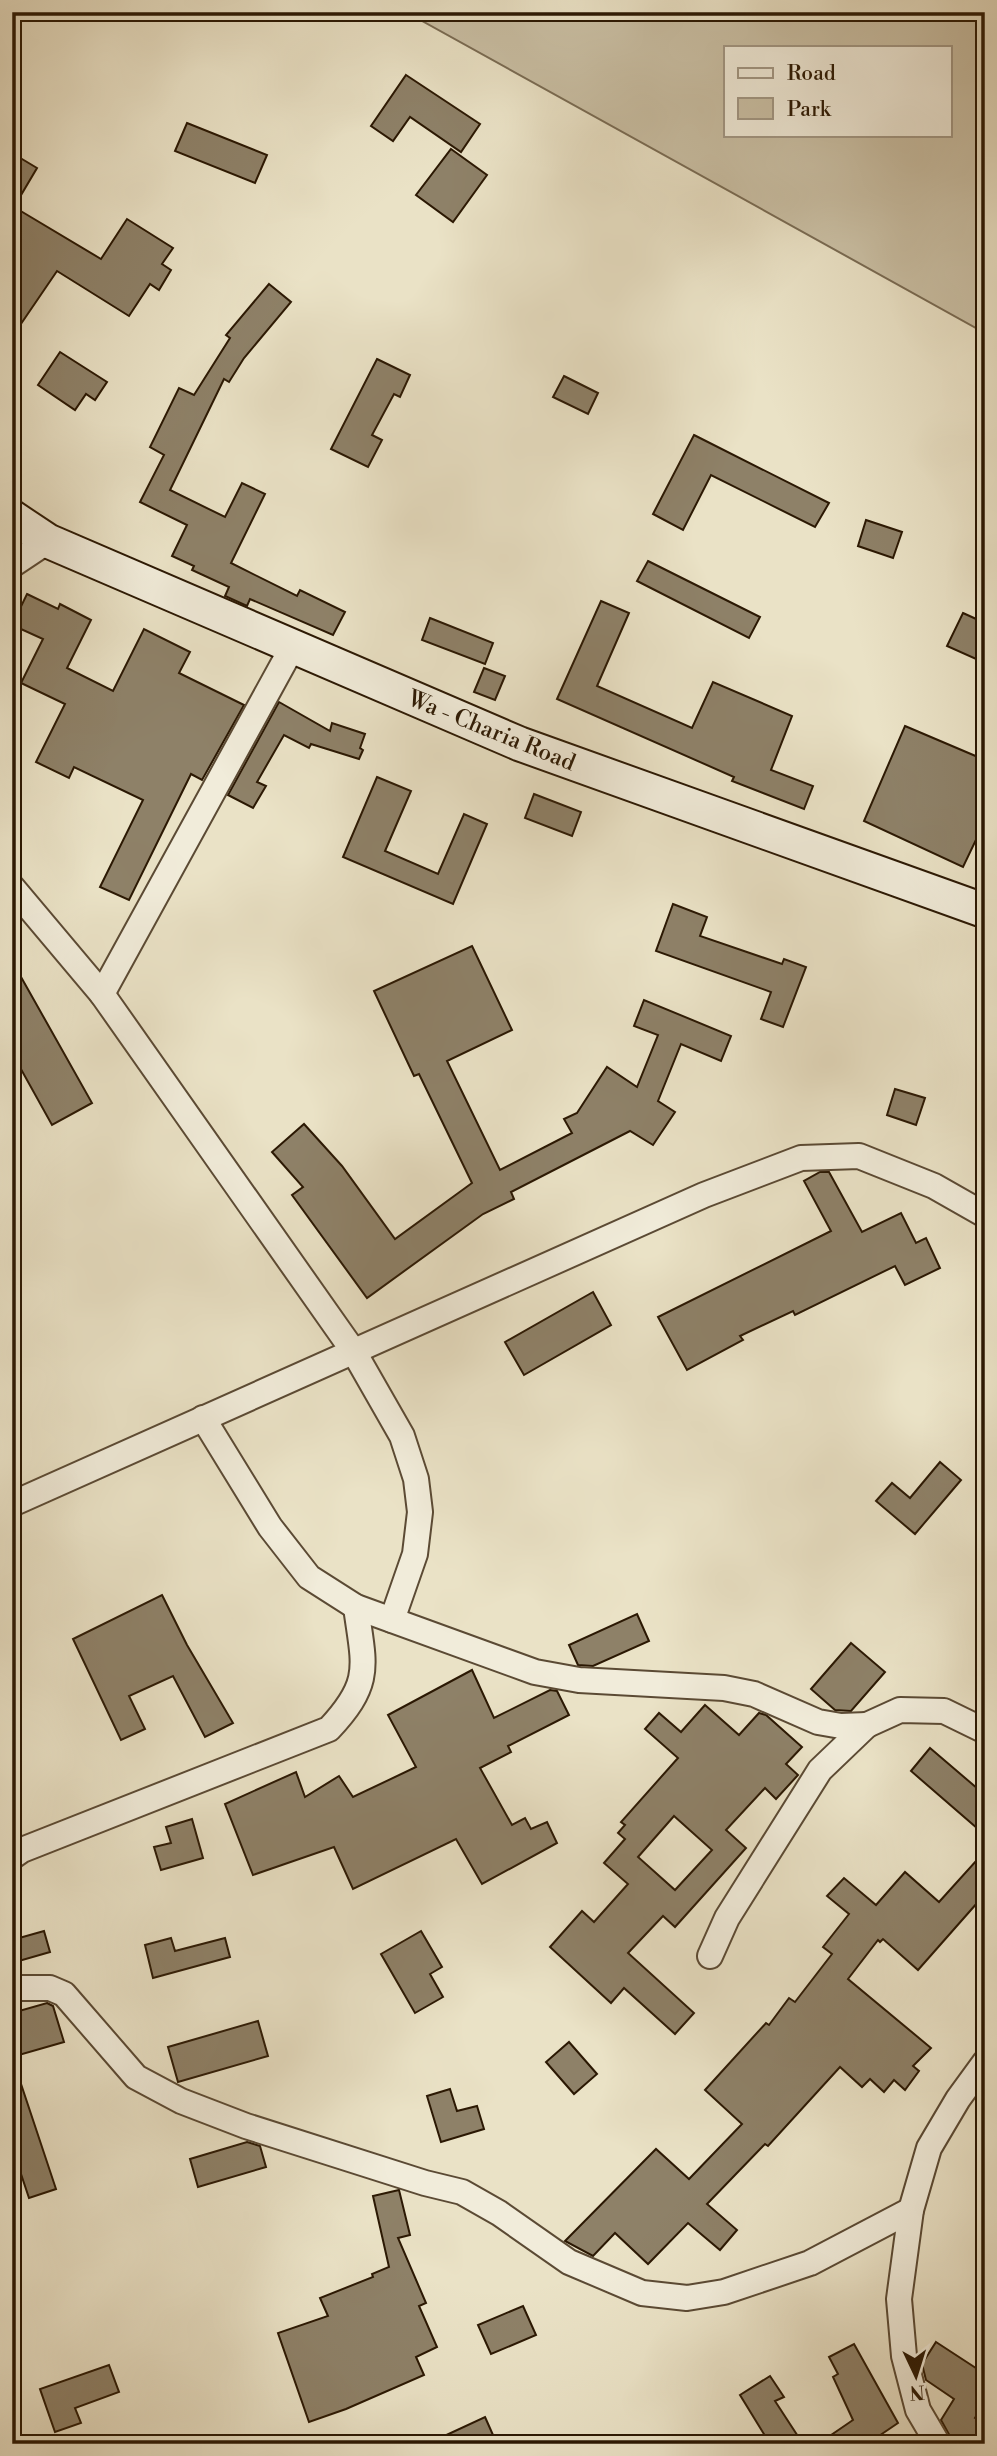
<svg xmlns="http://www.w3.org/2000/svg" width="997" height="2456" viewBox="0 0 997 2456" font-family="'Libre Bodoni',serif">
  <style>
    .green { fill: #cac0a5; stroke: #7a6c54; stroke-width: 2; fill-rule: evenodd }
    .building { fill: #8e8168; stroke: #2b1803; stroke-width: 2; fill-rule: evenodd }
    .lines { fill: none; stroke-linecap: round; stroke-linejoin: round }
    .street-casing { stroke: #5b4a34; stroke-width: 28 }
    .secondary-casing { stroke: #2b1803; stroke-width: 37 }
    .street { stroke: #f1ecda; stroke-width: 24 }
    .secondary { stroke: #f1ecda; stroke-width: 33 }
    .labels { text-anchor: middle; stroke-width: 5; stroke-linejoin: round; paint-order: stroke }
    .street-label { font-size: 23px; fill: #2b1803; stroke: #f1ecda }
  </style>
  <rect width="100%" height="100%" fill="#eae2c6"/>
  <filter id="stains"><feTurbulence type="fractalNoise" baseFrequency=".00286" numOctaves="4"/><feColorMatrix values="0 0 0 0 .2 0 0 0 0 .09 0 0 0 0 .02 0 0 0 .5 -.17"/></filter>
  <radialGradient id="worn" r=".72"><stop offset=".6" stop-color="#630" stop-opacity="0"/><stop offset="1" stop-color="#630" stop-opacity=".3"/></radialGradient>
  <!-- green -->
  <path class="green" d="M406 12H985V333ZM726 47H950V135H726Z"/>
  <!-- building -->
  <g class="building">
    <polygon points="406,75 480,124 461,152 410,117 393,141 371,126"/>
    <polygon points="187,123 267,155 255,183 175,151"/>
    <polygon points="451,149 487,175 453,222 416,195"/>
    <polygon points="12,153 37,168 14,207 101,259 127,219 173,248 162,264 171,270 159,290 150,284 129,316 57,271 12,337"/>
    <polygon points="269,284 291,302 244,358 229,382 224,379 170,490 225,517 242,483 265,494 231,563 297,596 300,590 345,612 333,635 250,599 247,606 225,596 229,587 192,570 194,566 172,556 187,525 140,502 164,455 150,447 179,388 194,395 230,338 226,335"/>
    <polygon points="60,352 107,382 95,400 86,394 75,410 38,385"/>
    <polygon points="377,359 410,375 400,397 394,394 372,435 382,440 368,467 331,449"/>
    <polygon points="564,376 598,393 588,414 553,397"/>
    <polygon points="694,435 829,503 815,527 711,475 683,530 653,514"/>
    <polygon points="866,520 902,532 893,558 858,546"/>
    <polygon points="648,561 760,617 749,638 637,581"/>
    <polygon points="27,594 58,609 60,604 91,620 67,668 113,691 144,629 190,652 179,673 244,705 202,780 191,774 129,900 100,887 143,800 74,767 69,778 36,762 65,704 21,683 43,639 12,625"/>
    <polygon points="601,601 629,613 597,686 692,728 713,682 792,716 771,770 813,786 804,809 732,781 734,777 557,699"/>
    <polygon points="963,613 985,623 985,663 947,646"/>
    <polygon points="430,618 493,643 485,664 422,640"/>
    <polygon points="484,668 505,676 495,700 474,692"/>
    <polygon points="279,702 330,731 332,723 365,734 360,748 363,750 359,759 311,744 309,748 284,735 257,782 266,786 253,808 228,795"/>
    <polygon points="905,726 985,760 985,821 963,867 864,821"/>
    <polygon points="377,777 411,791 385,851 438,874 464,814 487,824 453,904 343,857"/>
    <polygon points="534,794 581,812 572,836 525,818"/>
    <polygon points="673,904 707,917 700,936 782,964 784,959 806,967 783,1027 761,1019 771,992 656,951"/>
    <polygon points="472,946 512,1030 447,1061 500,1170 572,1133 564,1119 577,1113 607,1067 637,1087 658,1035 634,1026 644,1000 731,1036 721,1061 681,1044 658,1101 675,1112 653,1145 630,1131 511,1192 514,1199 483,1214 367,1298 292,1195 303,1187 272,1152 304,1124 342,1166 395,1239 472,1183 419,1074 414,1076 374,991"/>
    <polygon points="12,961 92,1103 52,1125 12,1053"/>
    <polygon points="895,1089 925,1098 916,1125 887,1115"/>
    <polygon points="820,1172 829,1172 862,1232 901,1213 916,1243 926,1238 940,1268 905,1285 895,1266 795,1315 793,1311 740,1336 743,1340 687,1370 658,1317 831,1231 804,1181"/>
    <polygon points="593,1292 611,1325 524,1375 505,1342"/>
    <polygon points="940,1462 961,1480 915,1534 876,1501 892,1483 910,1498"/>
    <polygon points="162,1595 187,1645 233,1723 205,1737 173,1676 129,1696 145,1729 121,1740 73,1639"/>
    <polygon points="637,1614 649,1641 593,1666 578,1665 569,1645"/>
    <polygon points="851,1643 885,1672 851,1711 835,1710 811,1689"/>
    <polygon points="472,1670 494,1718 550,1690 557,1691 569,1715 508,1746 511,1752 480,1768 512,1825 525,1818 531,1829 547,1822 557,1843 482,1884 456,1839 353,1889 334,1847 253,1875 225,1804 296,1772 305,1797 339,1776 353,1797 416,1767 388,1715"/>
    <path d="M705 1705 739 1735 759 1713 766 1715 802 1747 786 1764 798 1775 776 1799 765 1788 726 1830 746 1848 675 1927 663 1916 628 1953 694 2013 675 2034 624 1988 611 2003 550 1947 582 1911 594 1922 628 1884 604 1863 625 1839 618 1833 625 1825 621 1822 678 1758 645 1729 659 1713 681 1732ZM674 1816 712 1850 675 1890 638 1857Z"/>
    <polygon points="930,1748 985,1795 985,1835 911,1771"/>
    <polygon points="192,1819 203,1858 161,1870 154,1847 171,1843 166,1827"/>
    <polygon points="985,1851 985,1894 918,1970 883,1939 880,1942 878,1940 848,1979 931,2048 913,2066 919,2071 905,2090 894,2080 884,2092 870,2079 862,2087 840,2067 768,2146 765,2144 707,2204 737,2230 720,2250 688,2223 648,2264 615,2233 593,2256 565,2241 656,2149 689,2179 742,2124 705,2090 766,2023 769,2025 789,1998 795,2002 832,1954 823,1947 849,1914 827,1896 844,1878 876,1905 905,1872 939,1902"/>
    <polygon points="44,1931 50,1952 12,1963 12,1940"/>
    <polygon points="421,1931 442,1967 430,1974 443,1997 415,2013 381,1954"/>
    <polygon points="171,1938 175,1951 225,1938 230,1957 153,1978 145,1945"/>
    <polygon points="47,2003 53,2006 64,2042 12,2057 12,2013"/>
    <polygon points="258,2021 268,2056 178,2082 168,2047"/>
    <polygon points="569,2042 597,2074 574,2094 546,2062"/>
    <polygon points="12,2069 16,2069 56,2189 29,2198 12,2147"/>
    <polygon points="450,2089 457,2111 477,2106 484,2129 441,2142 427,2096"/>
    <polygon points="247,2142 260,2146 266,2167 198,2187 190,2159"/>
    <polygon points="399,2190 410,2235 398,2238 426,2303 419,2306 437,2347 416,2357 424,2375 346,2409 309,2422 278,2333 328,2316 320,2298 373,2277 372,2274 389,2267 373,2196"/>
    <polygon points="523,2306 536,2335 491,2354 478,2325"/>
    <polygon points="936,2342 985,2374 985,2402 975,2418 985,2424 985,2444 960,2444 951,2438 941,2420 954,2399 926,2380 922,2364"/>
    <polygon points="854,2344 898,2423 867,2444 818,2444 853,2420 833,2377 838,2374 829,2357"/>
    <polygon points="109,2365 119,2392 75,2408 81,2423 55,2432 40,2389"/>
    <polygon points="770,2376 784,2397 775,2401 803,2444 770,2444 740,2395"/>
    <polygon points="485,2417 497,2444 427,2444"/>
  </g>
  <g class="lines">
    <defs>
      <g id="street">
        <polyline points="12,565 48,541"/>
        <polyline points="12,887 102,994 354,1352 402,1436 416,1479 420,1512 415,1554 392,1620"/>
        <polyline points="102,994 293,646"/>
        <polyline points="203,1418 270,1527 309,1577 356,1607 535,1672 579,1680 724,1688 754,1694 818,1722 841,1726 867,1725 820,1770 727,1918 710,1956"/>
        <polyline points="12,1504 704,1195 801,1158 859,1156 934,1186 985,1215"/>
        <polyline points="867,1725 900,1710 944,1711 985,1731"/>
        <path d="M12 1857 22 1850 329 1729C373 1682 364 1666 356 1607"/>
        <polyline points="12,1988 50,1988 64,1994 136,2077 181,2101 246,2126 425,2183 462,2192 499,2213 569,2262 642,2293 687,2298 724,2292 810,2263 911,2210"/>
        <polyline points="938,2444 918,2410 904,2356 899,2299 911,2210 929,2148 958,2099 985,2062"/>
      </g>
      <polyline id="secondary" points="12,517 48,541 520,744 985,911"/>
    </defs>
    <!-- street casing -->
    <use href="#street" class="street-casing"/>
    <!-- secondary casing -->
    <use href="#secondary" class="secondary-casing"/>
    <!-- street -->
    <use href="#street" class="street"/>
    <!-- secondary -->
    <use href="#secondary" class="secondary"/>
  </g>
  <g class="labels">
    <!-- street labels -->
    <g class="street-label">
      <text transform="translate(492 730) rotate(22)" y="8">Wa - Charia Road</text>
    </g>
  </g>
  <!-- margin -->
  <rect width="997" height="2456" fill="none" stroke="#eae2c6" stroke-width="42"/>
  <rect x="14" y="14" width="969" height="2428" fill="none" stroke="#2b1803" stroke-width="3.5"/>
  <rect x="21" y="21" width="955" height="2414" fill="none" stroke="#2b1803" stroke-width="2"/>
  <!-- legend -->
  <rect x="724" y="46" width="228" height="91" fill="#f1ecda" stroke="#a29784" stroke-width="2"/>
  <rect x="738" y="68" width="35" height="10" fill="#f1ecda" stroke="#a29784" stroke-width="2"/>
  <text x="787" y="80" font-size="21" fill="#2b1803">Road</text>
  <rect x="738" y="98" width="35" height="21" fill="#cac0a5" stroke="#a29784" stroke-width="2"/>
  <text x="787" y="116" font-size="21" fill="#2b1803">Park</text>
  <!-- north arrow -->
  <g transform="translate(916 2376) rotate(176)" stroke="#f1ecda" stroke-width="5" paint-order="stroke">
  <path d="M0-5L12 26L0 18L-12 26Z" fill="#2b1803"/>
  <text y="-10" font-size="19" font-weight="bold" text-anchor="middle" fill="#2b1803">N</text>
  </g>
  <rect width="100%" height="100%" filter="url(#stains)"/>
  <rect width="100%" height="100%" fill="url(#worn)"/>
</svg>
